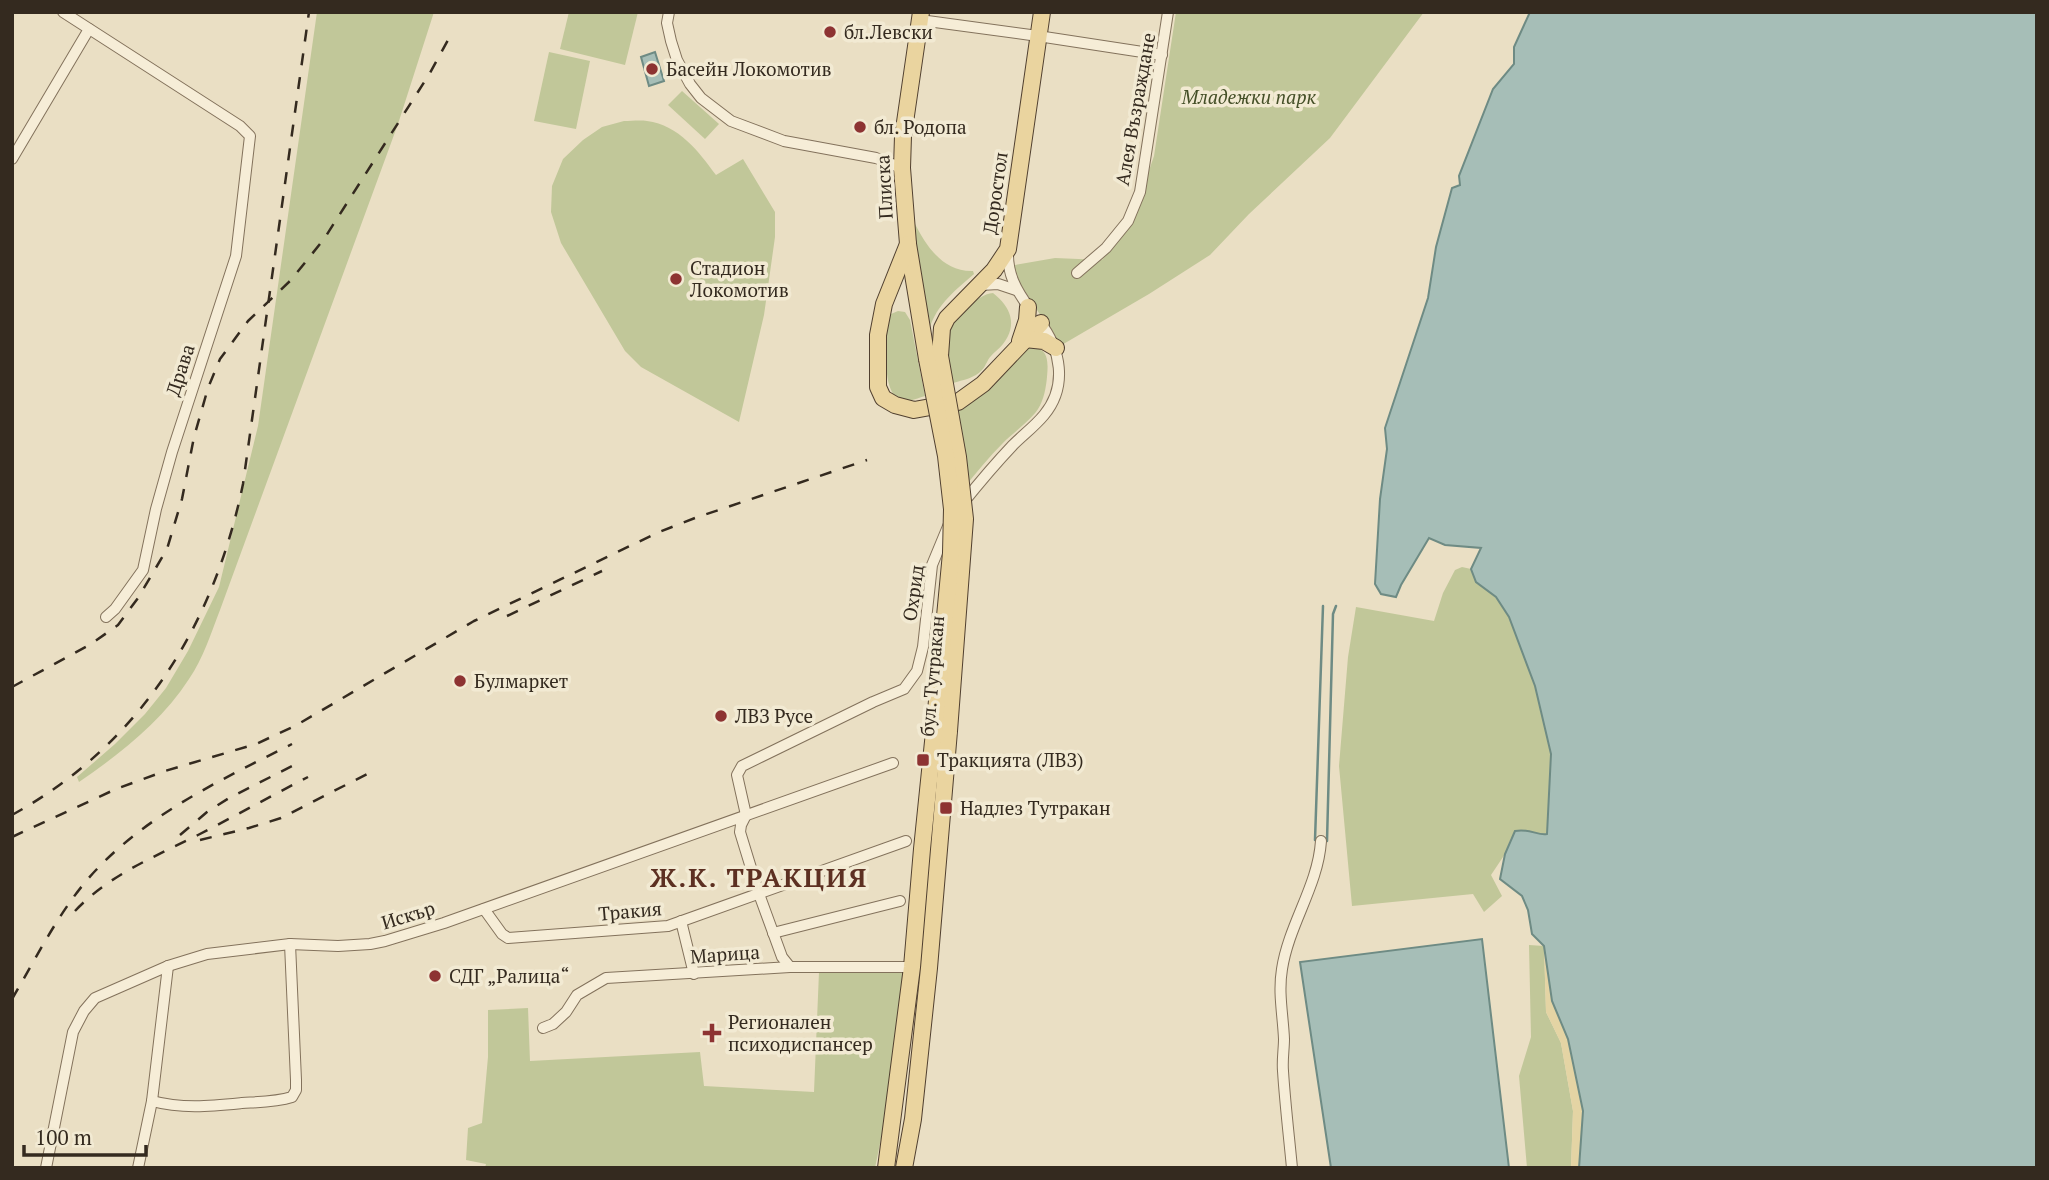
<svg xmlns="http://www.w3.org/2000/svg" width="2049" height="1180" viewBox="0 0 2049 1180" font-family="'PT Serif',serif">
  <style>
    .green { fill: #c1c799 }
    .sand { fill: #e4d4a4 }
    .water { fill: #a6beb7; stroke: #6e8b84; stroke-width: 2 }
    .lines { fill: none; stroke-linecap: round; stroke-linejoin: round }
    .stream { stroke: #6e8b84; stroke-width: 2.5 }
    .street-casing { stroke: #83725c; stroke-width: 12 }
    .primary-casing { stroke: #514030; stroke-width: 18 }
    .street { stroke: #f6edd7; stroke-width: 10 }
    .primary { stroke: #ead49f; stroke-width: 16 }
    .rail { stroke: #342a1f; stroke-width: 2.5; stroke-dasharray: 12 12; stroke-linecap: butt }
    .primary-bridge-casing { stroke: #514030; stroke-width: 18; stroke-linecap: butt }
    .primary-bridge { stroke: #ead49f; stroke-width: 16 }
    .poi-dot { fill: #8d3332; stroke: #f2ead3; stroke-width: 2.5 }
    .labels { text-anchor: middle; stroke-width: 7; stroke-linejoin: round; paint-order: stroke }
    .poi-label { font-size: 19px; fill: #342a1f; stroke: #f2ead3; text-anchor: start }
    .park-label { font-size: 19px; font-style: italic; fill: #444f27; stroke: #f2ead3 }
    .street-label { font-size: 19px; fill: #342a1f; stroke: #f2ead3 }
    .district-label { font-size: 26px; font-weight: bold; letter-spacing: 2px; fill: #5d3022; stroke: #f2ead3 }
  </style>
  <rect width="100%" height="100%" fill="#eadfc4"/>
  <!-- green -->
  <g class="green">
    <path d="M317 12H434L398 124 220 610C211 633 203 659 189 679 162 721 120 754 79 782L77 777 115 744 145 714 166 688 188 651 219 587 258 426Z"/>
    <polygon points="569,12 638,12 625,65 560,49"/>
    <polygon points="1176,12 1424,12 1330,138 1249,214 1210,255 1149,294 1060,346 1009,266 1055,258 1102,260 1131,223 1154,156"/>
    <polygon points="549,52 590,61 576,129 534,121"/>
    <polygon points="682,91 719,124 705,139 668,105"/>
    <path d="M624 121C631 121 640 120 647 121 679 125 699 152 716 175L743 159 775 212V237L764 315 739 422 641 367 625 351 561 243 551 212 552 186 563 159 583 140 602 127Z"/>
    <path d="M914 222C926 246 943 272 973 271L974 274C954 291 933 308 928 335L912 228Z"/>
    <path d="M993 293C1011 307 1018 325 1003 344 999 349 994 352 991 356 987 360 986 366 982 370 975 378 963 380 953 383 949 369 944 354 947 338 950 322 976 294 993 293Z"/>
    <path d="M898 311 905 312 910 320 925 396C918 398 909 402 903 401 880 396 887 340 887 322L891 314Z"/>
    <path d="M1022 347C1047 345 1049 356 1047 377 1046 387 1044 400 1038 409 1030 421 1014 432 1003 443 989 457 976 473 963 489L954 408C987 396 1003 376 1022 347Z"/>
    <polygon points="1462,567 1471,569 1476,582 1496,597 1509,617 1535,686 1551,754 1547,835 1524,830 1511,838 1505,854 1491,875 1502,896 1484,912 1473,894 1352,906 1339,766 1348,657 1356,607 1434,621 1443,593 1455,570"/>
    <polygon points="1529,945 1544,946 1546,1012 1561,1043 1573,1111 1571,1168 1527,1168 1519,1076 1531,1037"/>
    <polygon points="877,970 903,972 884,1124 875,1168 485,1168 486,1164 466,1160 468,1128 482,1123 488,1057 488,1010 528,1008 530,1061 700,1052 704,1086 814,1092 819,972"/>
  </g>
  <!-- sand -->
  <polygon class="sand" points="1544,946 1552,1001 1568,1039 1583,1111 1579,1168 1571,1168 1573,1111 1561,1043 1546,1012"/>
  <!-- water -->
  <g class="water">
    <path d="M1530 12H2037V1168H1579L1583 1111 1568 1039 1552 1001 1544 946 1532 934 1528 910 1522 896 1500 879 1505 854 1515 831C1530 828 1538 836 1547 834L1551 754 1535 686 1509 617 1496 597 1476 582 1471 569 1481 548 1445 545 1429 538 1401 585 1396 597 1381 594 1375 584 1380 499 1387 449 1385 428 1428 298 1436 247 1452 188 1460 185 1459 176 1493 89 1514 64V47Z"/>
    <polygon points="655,52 664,81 649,86 641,57"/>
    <polygon points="1482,939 1509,1168 1331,1168 1300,962"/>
  </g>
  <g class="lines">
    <!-- stream -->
    <g class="stream">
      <polyline points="1315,840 1323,606"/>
      <polyline points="1327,841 1333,614 1336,606"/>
    </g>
    <defs>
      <g id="street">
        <polyline points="63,12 240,126 250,136 236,256 172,452 156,509 143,570 115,609 106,617"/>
        <polyline points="669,12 667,23 671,41 677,60 690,84 701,98 731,121 784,141 876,158 902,168"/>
        <polyline points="920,20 1038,36 1162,55"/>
        <polyline points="12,159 89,29"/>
        <path d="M1008 250C1007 274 1016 290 1030 309"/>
        <polyline points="1077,273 1106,248 1128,221 1140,192 1168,12"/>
        <polyline points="981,285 998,284 1016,290"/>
        <path d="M963 503C979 483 995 464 1013 445 1023 435 1035 426 1044 415 1068 386 1061 349 1039 321"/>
        <polyline points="484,909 502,934 508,938 668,926 906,841"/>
        <polyline points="681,921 694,974"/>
        <polyline points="773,933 900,901"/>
        <polyline points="790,967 782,957 759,894 740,832 741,825 746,815 737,775 742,766 873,702 904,689 917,671 923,647 932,565 949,524"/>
        <polyline points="543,1028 553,1024 566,1012 577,995 606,978 790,967 914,967"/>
        <path d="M152 1101C182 1109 211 1106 242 1103 259 1102 276 1102 292 1097L296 1090V1080L290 944"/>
        <polyline points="46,1168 73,1032 84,1011 95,998 168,966 207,954 290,944 338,946 370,944 385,941 444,923 893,763"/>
        <polyline points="138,1168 152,1101 168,966"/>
        <path d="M1292 1168C1289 1136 1285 1103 1283 1071 1282 1060 1284 1049 1284 1039 1283 1015 1278 993 1282 969 1289 924 1318 886 1321 841"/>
      </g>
      <g id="primary">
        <polyline points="921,12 903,136 902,168 908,244 927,359"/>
        <polyline points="908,244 884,304 878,335 878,387 883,398 895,405 914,410 958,402 983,384 1041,323"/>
        <polyline points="1025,339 1044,341 1056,348"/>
        <polyline points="1020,341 1027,320 1028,307"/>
        <polyline points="940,356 942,328 947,318 994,270 1008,249 1042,12"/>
        <polyline points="886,1168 912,967 922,849 934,732"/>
        <polyline points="904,1168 913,1119 929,968 949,731"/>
      </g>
    </defs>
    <!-- street casing -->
    <use href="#street" class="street-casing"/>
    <!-- primary casing -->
    <use href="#primary" class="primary-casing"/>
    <!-- street -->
    <use href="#street" class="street"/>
    <!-- primary -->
    <use href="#primary" class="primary"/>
    <!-- rail -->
    <g class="rail">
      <polyline points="507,616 602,571"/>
      <polyline points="12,687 91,644 118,625 138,598 167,549 182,499 194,437 208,388 220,359 248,321 291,280 324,239 430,73 448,40"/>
      <path d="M12 815C141 744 214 625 243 484L309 12"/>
      <polyline points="180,835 207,812 229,798 300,762"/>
      <polyline points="12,837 116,789 165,771 256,744 295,726 474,621 659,532 695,518 867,460"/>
      <polyline points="200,840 249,828 281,818 375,770"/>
      <path d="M75 911C109 875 154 857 198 835 235 816 271 796 308 777"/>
      <path d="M12 999C38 955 61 907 96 870 151 812 223 779 292 744"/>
    </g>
    <defs>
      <g id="primary-bridge">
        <polyline points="940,356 958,457 965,519 949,731"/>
        <polyline points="927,359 946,456 952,509 951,553 934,732"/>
      </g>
    </defs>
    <!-- primary-bridge casing -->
    <use href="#primary-bridge" class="primary-bridge-casing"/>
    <!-- primary-bridge -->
    <use href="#primary-bridge" class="primary-bridge"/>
  </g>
  <!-- markers -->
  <g class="poi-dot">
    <circle cx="830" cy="32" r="7"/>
    <circle cx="652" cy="69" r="7"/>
    <circle cx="860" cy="127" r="7"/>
    <circle cx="676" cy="279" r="7"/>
    <circle cx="460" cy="681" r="7"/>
    <circle cx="721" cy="716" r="7"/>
    <rect x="916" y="753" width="14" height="14" rx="3.5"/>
    <rect x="939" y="801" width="14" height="14" rx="3.5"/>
    <circle cx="435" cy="976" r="7"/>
    <path d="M708.5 1022.5h7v7h7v7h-7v7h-7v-7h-7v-7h7z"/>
  </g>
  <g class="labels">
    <!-- poi labels -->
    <g class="poi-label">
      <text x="844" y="39">бл.Левски</text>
      <text x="666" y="76">Басейн Локомотив</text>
      <text x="874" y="134">бл. Родопа</text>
      <text x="690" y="275">Стадион<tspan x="690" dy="22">Локомотив</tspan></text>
      <text x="474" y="688">Булмаркет</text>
      <text x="735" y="723">ЛВЗ Русе</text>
      <text x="937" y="767">Тракцията (ЛВЗ)</text>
      <text x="960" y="815">Надлез Тутракан</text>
      <text x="449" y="983">СДГ „Ралица“</text>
      <text x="728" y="1029">Регионален<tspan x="728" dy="22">психодиспансер</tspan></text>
    </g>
    <!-- park labels -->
    <g class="park-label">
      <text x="1249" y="104">Младежки парк</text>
    </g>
    <!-- street labels -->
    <g class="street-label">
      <text transform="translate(1135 109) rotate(-80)" y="7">Алея Възраждане</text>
      <text transform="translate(884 187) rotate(-93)" y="7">Плиска</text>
      <text transform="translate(995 193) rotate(-82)" y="7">Доростол</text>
      <text transform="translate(180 370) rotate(-72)" y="7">Драва</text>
      <text transform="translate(913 593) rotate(-82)" y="7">Охрид</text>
      <text transform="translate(932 676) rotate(-85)" y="7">бул. Тутракан</text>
      <text transform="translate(630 911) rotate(-5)" y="7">Тракия</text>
      <text transform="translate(408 915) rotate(-17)" y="7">Искър</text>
      <text transform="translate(725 954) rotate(-4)" y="7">Марица</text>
    </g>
    <!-- district labels -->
    <g class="district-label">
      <text x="759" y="887">Ж.К. ТРАКЦИЯ</text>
    </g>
  </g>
  <!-- border -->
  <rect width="2049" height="1180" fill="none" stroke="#342a1f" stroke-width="28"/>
  <!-- scale -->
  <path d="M24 1145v10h122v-10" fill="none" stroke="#342a1f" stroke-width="3.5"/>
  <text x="35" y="1145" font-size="21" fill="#342a1f" stroke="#f2ead3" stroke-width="5" paint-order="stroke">100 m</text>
</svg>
